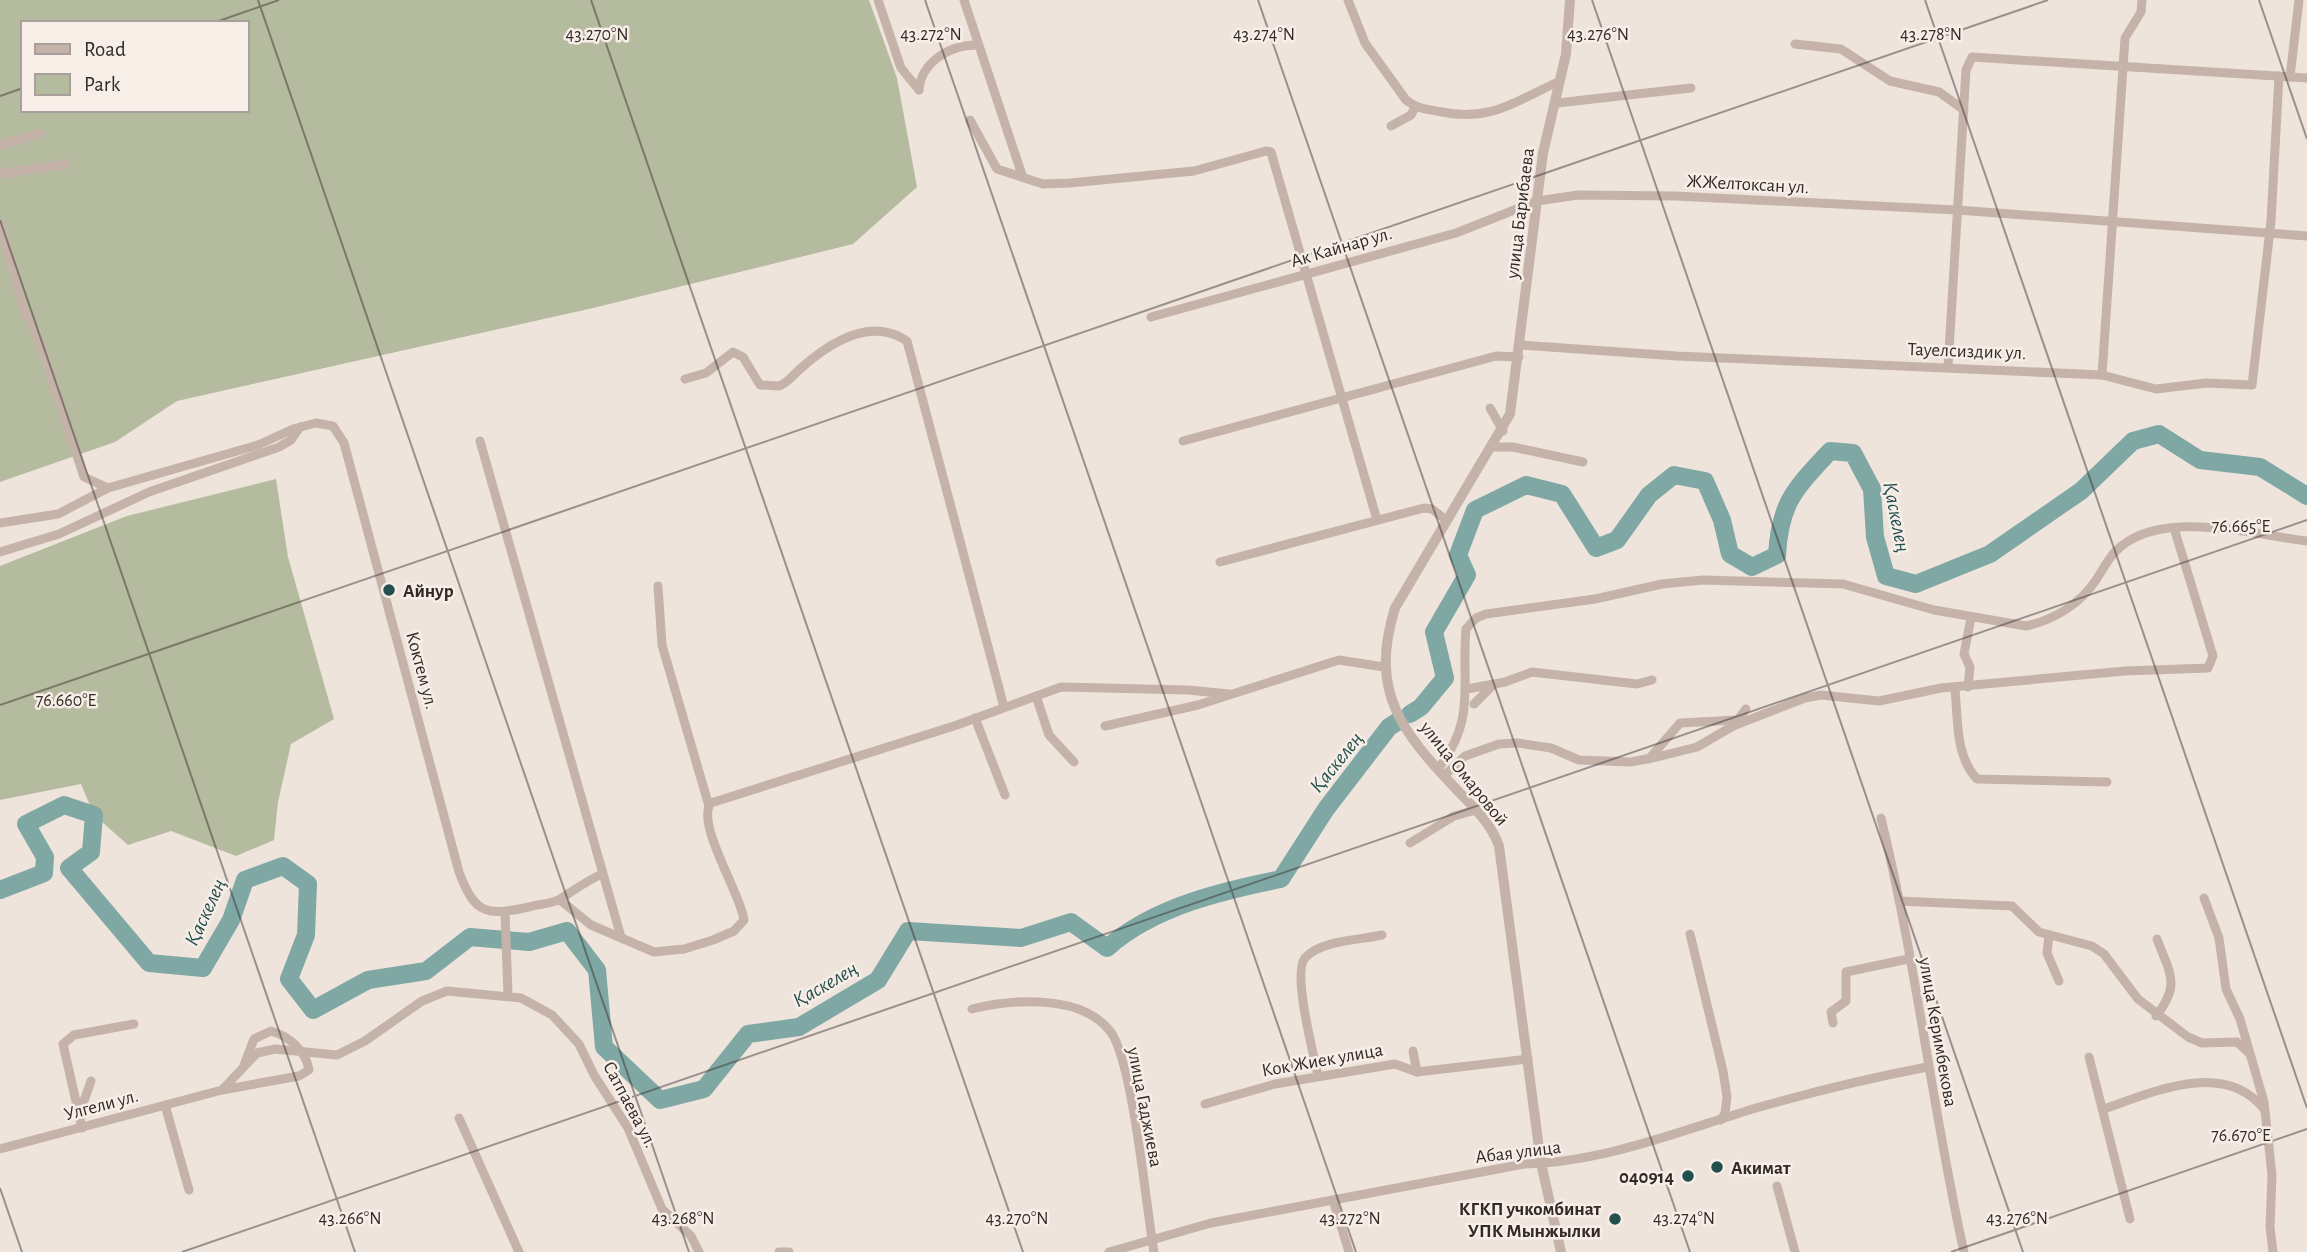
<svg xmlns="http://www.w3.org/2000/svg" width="2307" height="1252" viewBox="0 0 2307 1252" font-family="'Alegreya Sans',sans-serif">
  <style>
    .green { fill: #b5bb9e; fill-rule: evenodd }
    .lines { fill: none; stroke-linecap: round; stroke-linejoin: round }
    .river { stroke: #7fa8a5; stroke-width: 18 }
    .minor { stroke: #c5b3aa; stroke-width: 9 }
    .tertiary { stroke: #c5b3aa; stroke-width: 10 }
    .ticks { fill: none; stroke: #332a28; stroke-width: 2; stroke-opacity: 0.45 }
    .poi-dot { fill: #234f4d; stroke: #f7eee8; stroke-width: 2.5 }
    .labels { text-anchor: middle; stroke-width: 5; stroke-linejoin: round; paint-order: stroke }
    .street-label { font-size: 19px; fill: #332a28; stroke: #f7eee8 }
    .poi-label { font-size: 19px; font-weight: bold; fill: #332a28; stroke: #f7eee8; text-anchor: start }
    .water-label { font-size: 21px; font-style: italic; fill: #234f4d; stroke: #f7eee8 }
    .ticks-label { font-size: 18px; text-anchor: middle; fill: #332a28; stroke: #f7eee8; stroke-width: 5; stroke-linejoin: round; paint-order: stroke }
  </style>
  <rect width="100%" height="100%" fill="#eee4dc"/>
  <!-- green -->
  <g class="green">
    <path d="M0 0H869L897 78 917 187 853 244 593 308 177 401 115 442 0 482ZM23 23H247V110H23Z"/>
    <polygon points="276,479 288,557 334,719 291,744 278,802 274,840 236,856 171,831 128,845 94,815 81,784 0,800 0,566 127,516"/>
  </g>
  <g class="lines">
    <!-- river -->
    <g class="river">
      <path d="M1410 714 1421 707 1445 678 1434 632 1467 575 1458 555 1475 510 1526 485 1562 494 1596 548 1617 540 1649 495 1674 475 1705 481 1722 520 1730 554 1752 567 1777 555C1780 502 1795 489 1830 451L1853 453 1872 489 1875 537 1886 576 1916 584 1990 554 2081 491 2133 441 2159 434 2200 460 2260 467 2307 496"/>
      <path d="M0 890 44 873 45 857 26 824 64 805 94 815 91 852 69 868 149 963 203 968 231 920 245 880 283 866 308 884 306 935 289 979 313 1010 368 980 426 971 470 937 529 942 567 931 597 970 604 1047 660 1100 704 1089 748 1034 799 1027 878 980 908 931 1021 938 1071 922 1107 948C1153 907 1221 891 1281 879L1326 809 1389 727 1397 722"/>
    </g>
    <!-- minor -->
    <g class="minor">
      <polyline points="878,0 901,68 919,90"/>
      <polyline points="964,0 1022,175"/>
      <path d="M1348 0 1365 43 1406 100C1417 109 1428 109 1442 112 1492 122 1517 100 1560 81"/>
      <polyline points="1795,44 1841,49 1890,81 1939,92 1964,110"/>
      <polyline points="2290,77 2299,0"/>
      <path d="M919 90C921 62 951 44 978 45"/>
      <polyline points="1557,103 1691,88"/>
      <polyline points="970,120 997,169 1043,184 1070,183 1194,171 1266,151 1271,152 1377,520"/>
      <polyline points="1391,126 1411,115 1415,107"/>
      <polyline points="0,145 41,133"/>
      <polyline points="0,174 66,164"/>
      <polyline points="0,224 24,310 39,340 84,477 108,488"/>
      <polyline points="1151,317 1456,233 1537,201 1578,195 1675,196 1957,210 2307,236"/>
      <polyline points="1521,345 1677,356 2102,375 2156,389 2206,383 2252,385 2271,221 2279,76"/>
      <polyline points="1948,367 1966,70 1972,57 2307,78"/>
      <polyline points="2102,375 2125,38 2141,12 2142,0"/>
      <path d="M685 379 706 373 733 352 743 357 760 385 779 386C788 383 793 375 800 369 828 344 870 316 907 341L1004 707"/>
      <polyline points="1490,408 1503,431"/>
      <polyline points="480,441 621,937"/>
      <polyline points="1183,441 1496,356 1519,357"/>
      <polyline points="1493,447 1513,447 1583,462"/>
      <path d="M0 523 58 514 108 488 258 445 293 429 316 423 333 426 344 443 459 872C475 915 487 916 529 907 538 904 552 904 560 899 575 890 586 881 602 874"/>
      <polyline points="0,552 59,534 149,492 279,447 291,440 300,427"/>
      <polyline points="1220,562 1424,508 1432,509 1446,520"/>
      <polyline points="658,586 662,645 709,806"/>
      <polyline points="1968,687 1970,667 1964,654 1971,618"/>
      <polyline points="1467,689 1505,682 1532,672 1637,684 1652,680"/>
      <path d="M1955 689C1958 719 1955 756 1977 779L2107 782"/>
      <polyline points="1036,696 1049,735 1074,762"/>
      <polyline points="1474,704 1493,685"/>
      <polyline points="975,718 1005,795"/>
      <polyline points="1734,725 1746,709"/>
      <polyline points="1105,726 1198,705 1339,660 1384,667"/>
      <polyline points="1649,759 1680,723 1736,720"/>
      <path d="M1438 769C1477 719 1461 684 1466 629L1476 618 1486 614 1595 599 1662 584 1703 580 1843 584 1934 610 2026 626C2054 620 2080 604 2096 580 2102 571 2107 561 2114 553 2156 506 2254 535 2307 541"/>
      <polyline points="1444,776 1465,756 1499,744 1517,743 1551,748 1579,760 1631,762 1657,757 1697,747 1733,726 1805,698 1821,695 1879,701 1941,688 2125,671 2208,668 2213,656 2174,528"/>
      <path d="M1881 818C1916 961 1932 1108 1964 1252"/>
      <polyline points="1410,843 1454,816 1476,810"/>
      <polyline points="2204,898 2219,938 2226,989 2240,1019 2264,1102 2272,1175 2270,1227 2273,1252"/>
      <path d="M560 900 591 925 654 952 684 949 713 940 734 931 744 920C741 894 695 823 711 803L957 725 1061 687 1188 690 1229 694"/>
      <polyline points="1899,901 2012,906 2039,932 2092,946 2104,954 2138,999 2188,1037 2202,1043 2237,1042 2250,1054"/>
      <polyline points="505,913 508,995"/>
      <polyline points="1690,934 1723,1071 1727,1097 1725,1113 1721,1120"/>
      <polyline points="2049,935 2047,953 2059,981"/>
      <path d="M972 1009C1013 999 1081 994 1110 1031 1133 1060 1146 1207 1154 1252"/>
      <path d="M2156 1016C2181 985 2170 974 2157 939"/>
      <polyline points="1833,1023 1831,1012 1846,1001 1846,972 1908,959"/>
      <polyline points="1413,1051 1417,1072"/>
      <polyline points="2089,1057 2130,1219"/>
      <path d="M1318 1076C1314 1055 1292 973 1305 958 1320 940 1361 940 1382 935"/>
      <polyline points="222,1090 257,1053 275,1049 337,1055 365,1041 422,1001 447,991 521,998 552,1015 579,1044 594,1075 628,1128 662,1209 691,1236 699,1252"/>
      <polyline points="1205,1104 1275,1084 1395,1064 1417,1072 1528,1059"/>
      <polyline points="165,1105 189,1190"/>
      <path d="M2104 1109C2153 1092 2224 1059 2264 1109"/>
      <polyline points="79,1115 91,1081"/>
      <polyline points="459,1118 519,1252"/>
      <polyline points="82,1128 63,1044 74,1035 134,1024"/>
      <path d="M0 1149 222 1090 299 1076 309 1070C306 1051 289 1036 271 1031L254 1039 244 1065"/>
      <polyline points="1777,1186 1795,1252"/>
      <polyline points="1333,1200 1349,1252"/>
      <polyline points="779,1252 789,1252"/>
      <path d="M1109 1252 1211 1223 1524 1164C1604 1162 1680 1131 1756 1108 1812 1092 1870 1078 1927 1067"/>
    </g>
    <!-- tertiary -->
    <path class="tertiary" d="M1561 1252 1541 1163 1499 846C1491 823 1473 807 1457 790 1401 731 1369 692 1395 608L1510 414 1543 153 1566 54 1570 0"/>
  </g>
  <!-- ticks -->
  <path class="ticks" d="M258 0 689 1252M591 0 1023 1252M925 0 1356 1252M1258 0 1690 1252M1592 0 2023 1252M1925 0 2307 1108M2259 0 2307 139M213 23 279 0M0 96 23 88M0 220 355 1252M0 705 2048 0M0 1188 22 1252M182 1252 2307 520M1951 1252 2307 1129"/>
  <!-- markers -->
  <g class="poi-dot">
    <circle cx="389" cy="590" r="7"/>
    <circle cx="1717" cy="1167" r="7"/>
    <circle cx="1688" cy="1176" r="7"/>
    <circle cx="1615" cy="1219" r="7"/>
  </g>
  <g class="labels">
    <!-- street labels -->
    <g class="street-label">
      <text transform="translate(1748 183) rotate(3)" y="7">ЖЖелтоксан ул.</text>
      <text transform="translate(1519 213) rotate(-83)" y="7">улица Барибаева</text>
      <text transform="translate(1341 246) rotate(-16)" y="7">Ак Кайнар ул.</text>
      <text transform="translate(1967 350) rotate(2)" y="7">Тауелсиздик ул.</text>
      <text transform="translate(423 670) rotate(75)" y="7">Коктем ул.</text>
      <text transform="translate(1465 773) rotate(51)" y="7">улица Омаровой</text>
      <text transform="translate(1939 1032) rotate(80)" y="7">улица Керимбекова</text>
      <text transform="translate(1322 1059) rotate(-10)" y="7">Кок Жиек улица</text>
      <text transform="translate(101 1104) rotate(-15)" y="7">Улгели ул.</text>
      <text transform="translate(631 1104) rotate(62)" y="7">Сатпаева ул.</text>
      <text transform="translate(1146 1107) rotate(79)" y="7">улица Гаджиева</text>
      <text transform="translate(1518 1151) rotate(-7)" y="7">Абая улица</text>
    </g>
    <!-- poi labels -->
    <g class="poi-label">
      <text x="403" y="597">Айнур</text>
      <text x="1731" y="1174">Акимат</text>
      <text x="1674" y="1183" text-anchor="end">040914</text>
      <text x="1601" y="1215" text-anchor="end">КГКП учкомбинат<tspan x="1601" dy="22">УПК Мынжылки</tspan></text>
    </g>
    <!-- water labels -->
    <g class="water-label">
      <text transform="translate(1897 517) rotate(79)" y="7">Қаскелең</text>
      <text transform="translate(1336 762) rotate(-51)" y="7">Қаскелең</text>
      <text transform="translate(205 912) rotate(-65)" y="7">Қаскелең</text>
      <text transform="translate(825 984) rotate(-30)" y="7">Қаскелең</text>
    </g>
  </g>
  <g class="ticks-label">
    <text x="597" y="40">43.270°N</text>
    <text x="931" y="40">43.272°N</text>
    <text x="1598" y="40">43.276°N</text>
    <text x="1931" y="40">43.278°N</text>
    <text x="1264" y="40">43.274°N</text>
    <text x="2241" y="532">76.665°E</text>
    <text x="66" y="706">76.660°E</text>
    <text x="2241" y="1141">76.670°E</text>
    <text x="350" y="1224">43.266°N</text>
    <text x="683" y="1224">43.268°N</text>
    <text x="1017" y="1224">43.270°N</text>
    <text x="1350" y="1224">43.272°N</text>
    <text x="1684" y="1224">43.274°N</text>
    <text x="2017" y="1224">43.276°N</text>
  </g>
  <!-- legend -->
  <rect x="21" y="21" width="228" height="91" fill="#f7eee8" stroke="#a9a09b" stroke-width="2"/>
  <rect x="35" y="44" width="35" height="10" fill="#c5b3aa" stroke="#a9a09b" stroke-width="2"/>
  <text x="84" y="56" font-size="21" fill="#332a28">Road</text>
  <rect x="35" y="74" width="35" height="21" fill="#b5bb9e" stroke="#a9a09b" stroke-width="2"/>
  <text x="84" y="91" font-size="21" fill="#332a28">Park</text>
</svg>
